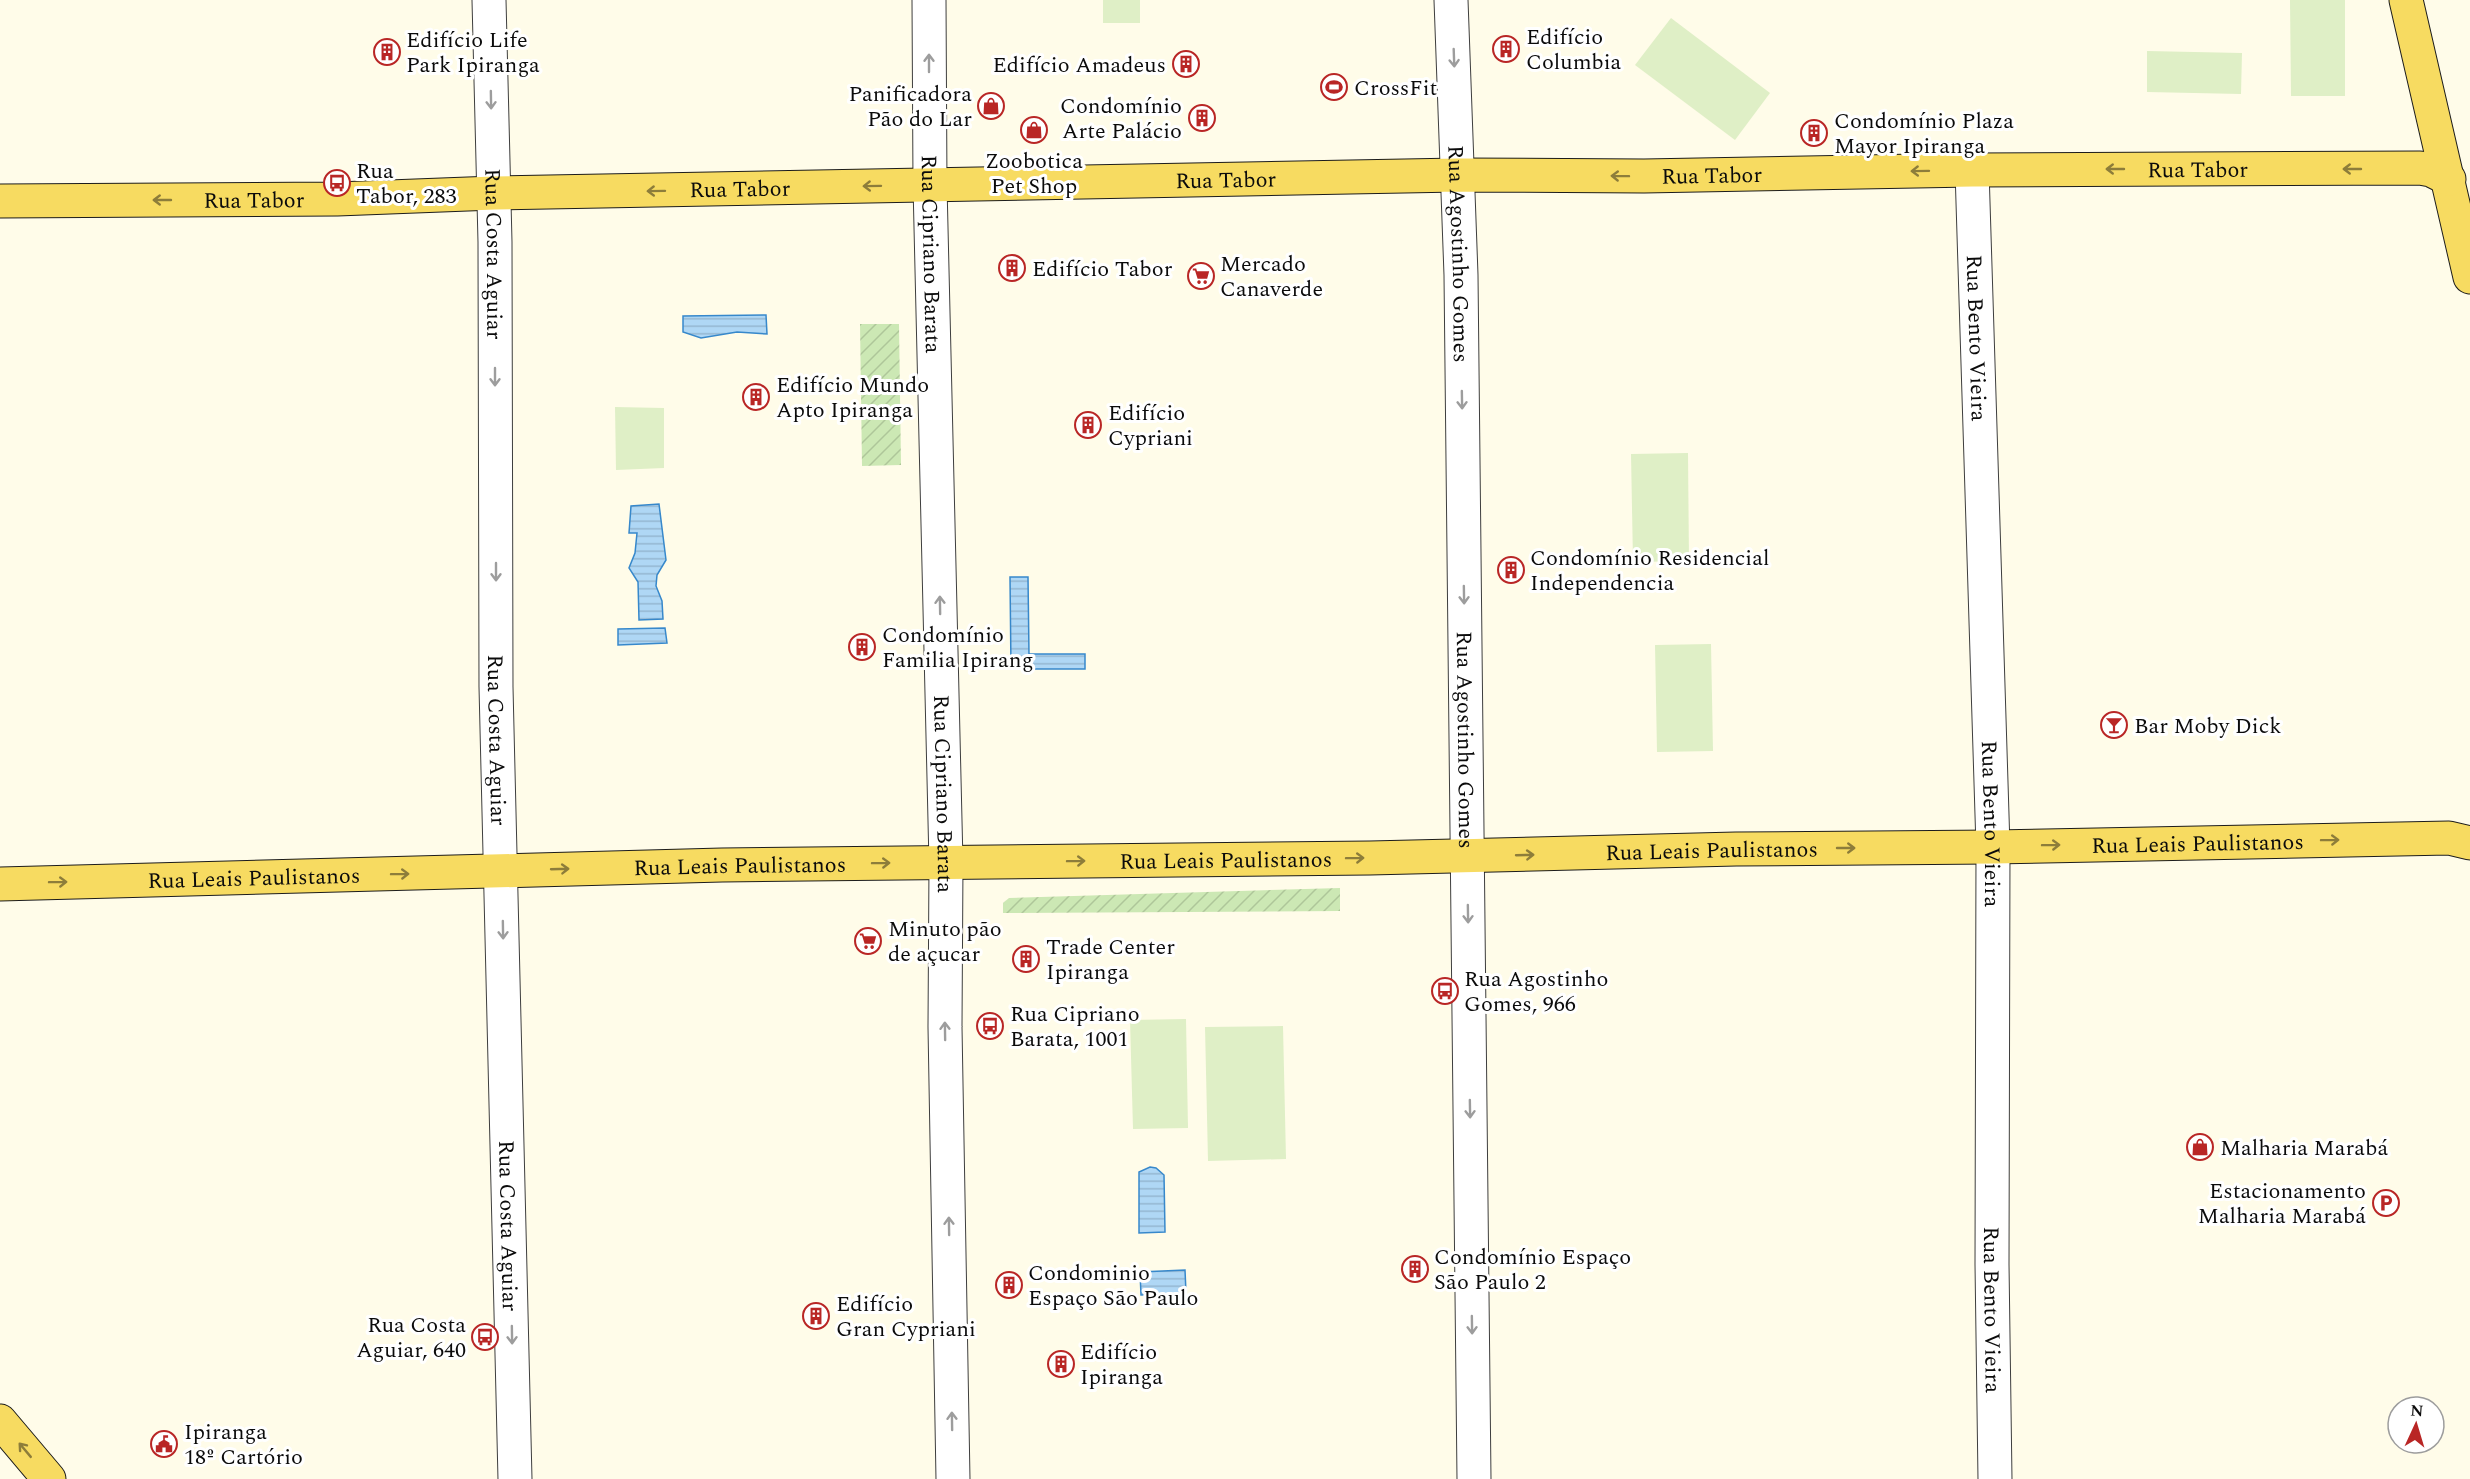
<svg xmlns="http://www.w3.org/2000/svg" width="2470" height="1479" viewBox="0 0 2470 1479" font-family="Spectral,serif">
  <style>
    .garden { fill: url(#garden-furrows) }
    .pitch { fill: #dfefc6 }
    .water { fill: url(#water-rules); stroke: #3788cb; stroke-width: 1.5 }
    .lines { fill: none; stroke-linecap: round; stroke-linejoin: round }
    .minor-casing { stroke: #3e3e3e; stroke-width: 35 }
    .major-casing { stroke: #1c1c1c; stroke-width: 35 }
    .minor { stroke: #fff; stroke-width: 33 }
    .major { stroke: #f7db61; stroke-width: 33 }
    .oneway { stroke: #9d9d9d }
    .oneway2 { stroke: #8d7d3a }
    .labels { text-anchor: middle; stroke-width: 6; stroke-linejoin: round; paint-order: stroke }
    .poi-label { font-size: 22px; fill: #0b0b0b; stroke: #fff; text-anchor: start }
    .street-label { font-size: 22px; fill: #0b0b0b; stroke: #fff }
  </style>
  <defs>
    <pattern id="garden-furrows" width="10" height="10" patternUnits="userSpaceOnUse" patternTransform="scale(1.5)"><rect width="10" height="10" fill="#cce8b4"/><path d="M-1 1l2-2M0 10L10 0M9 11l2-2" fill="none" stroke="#aec699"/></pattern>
    <pattern id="water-rules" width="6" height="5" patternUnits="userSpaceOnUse" patternTransform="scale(1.5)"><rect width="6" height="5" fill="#afd7f5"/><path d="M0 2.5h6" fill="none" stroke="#95b7d1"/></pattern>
  </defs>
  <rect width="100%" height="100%" fill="#fffce9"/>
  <!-- garden -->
  <g class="garden">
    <polygon points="860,324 899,324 901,465 862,466"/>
    <polygon points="1340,888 1340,911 1003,913 1003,903 1009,898"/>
  </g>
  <!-- pitch -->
  <g class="pitch">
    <rect x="1103" y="0" width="37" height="23"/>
    <polygon points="2290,0 2345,0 2345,96 2291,96"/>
    <polygon points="1671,18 1770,93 1735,140 1635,65"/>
    <polygon points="2147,51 2242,53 2241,94 2147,92"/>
    <polygon points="615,407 664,408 664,468 616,470"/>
    <polygon points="1688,453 1689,561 1633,562 1631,454"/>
    <polygon points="1711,644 1713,751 1657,752 1655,645"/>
    <polygon points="1186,1019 1188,1128 1133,1129 1130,1020"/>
    <polygon points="1283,1026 1286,1159 1208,1161 1205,1027"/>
  </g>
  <!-- water -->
  <g class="water">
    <polygon points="766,315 767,334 737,332 701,338 683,332 683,316"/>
    <polygon points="659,504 666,560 657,575 656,586 662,601 663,619 639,620 638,582 629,568 635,553 637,533 629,533 631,506"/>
    <polygon points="1010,577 1028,577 1029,654 1085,654 1085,669 1011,669"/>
    <polygon points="665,628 667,643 618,645 618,629"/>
    <polygon points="1150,1167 1156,1168 1164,1175 1165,1232 1139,1233 1139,1172"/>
    <polygon points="1185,1270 1186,1293 1141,1295 1140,1272"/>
  </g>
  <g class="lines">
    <defs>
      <g id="minor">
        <path id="s1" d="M489 0 495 242 496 687 515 1479"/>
        <path id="s2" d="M929 0 930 185 946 863 945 1027 953 1479"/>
        <path id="s3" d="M1451 0 1461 275 1474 1479"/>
        <path id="s4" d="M1972 170 1993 847 1992 1264 1995 1479"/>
      </g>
      <g id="major">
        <polyline points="2406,0 2470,277"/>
        <path id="s5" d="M0 201 337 199 494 193 1458 175 1644 176 1972 170 2420 168 2431 170 2449 179"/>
        <path id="s6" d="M0 884 722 865 1370 858 1736 849 1993 847 2449 838 2470 843"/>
        <polyline points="0,1421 49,1479"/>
      </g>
    </defs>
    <!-- minor casing -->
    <use href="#minor" class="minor-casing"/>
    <!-- major casing -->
    <use href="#major" class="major-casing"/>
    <!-- minor -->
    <use href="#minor" class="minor"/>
    <!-- major -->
    <use href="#major" class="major"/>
  </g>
  <!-- one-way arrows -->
  <defs><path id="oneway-shaft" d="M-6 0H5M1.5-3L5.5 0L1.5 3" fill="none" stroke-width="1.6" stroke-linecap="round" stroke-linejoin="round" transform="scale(1.5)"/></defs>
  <g class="oneway">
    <use href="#oneway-shaft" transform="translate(1454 58) rotate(88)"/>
    <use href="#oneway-shaft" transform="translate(929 63) rotate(-90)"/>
    <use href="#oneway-shaft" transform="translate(491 100) rotate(89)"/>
    <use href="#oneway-shaft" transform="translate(495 377) rotate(90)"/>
    <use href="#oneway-shaft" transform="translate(1462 400) rotate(89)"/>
    <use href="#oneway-shaft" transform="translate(496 572) rotate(90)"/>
    <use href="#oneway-shaft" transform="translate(1464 595) rotate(89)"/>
    <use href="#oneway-shaft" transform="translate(940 605) rotate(-91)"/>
    <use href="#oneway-shaft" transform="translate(1468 914) rotate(89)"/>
    <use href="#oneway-shaft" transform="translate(503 930) rotate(89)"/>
    <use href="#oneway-shaft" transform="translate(945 1031) rotate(-91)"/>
    <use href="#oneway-shaft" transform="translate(1470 1109) rotate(89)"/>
    <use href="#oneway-shaft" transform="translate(949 1226) rotate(-91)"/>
    <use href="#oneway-shaft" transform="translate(1472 1325) rotate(89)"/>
    <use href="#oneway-shaft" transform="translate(512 1335) rotate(89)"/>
    <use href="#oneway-shaft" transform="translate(952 1421) rotate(-91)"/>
  </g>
  <g class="oneway2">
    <use href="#oneway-shaft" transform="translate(2115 169) rotate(180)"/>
    <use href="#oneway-shaft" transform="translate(2352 169) rotate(180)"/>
    <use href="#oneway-shaft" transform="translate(1920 171) rotate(179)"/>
    <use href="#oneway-shaft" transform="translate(1620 176) rotate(-179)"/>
    <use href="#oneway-shaft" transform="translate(872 186) rotate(179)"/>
    <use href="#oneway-shaft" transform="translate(656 191) rotate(179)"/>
    <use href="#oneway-shaft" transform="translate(162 200) rotate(180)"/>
    <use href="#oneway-shaft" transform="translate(2330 840) rotate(-1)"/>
    <use href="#oneway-shaft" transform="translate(2051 845) rotate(-1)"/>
    <use href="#oneway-shaft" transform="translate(1846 848)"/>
    <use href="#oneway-shaft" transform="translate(1525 855) rotate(-2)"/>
    <use href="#oneway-shaft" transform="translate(1355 858) rotate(-1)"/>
    <use href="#oneway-shaft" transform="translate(1076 861) rotate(-1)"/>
    <use href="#oneway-shaft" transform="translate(881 863) rotate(-1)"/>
    <use href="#oneway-shaft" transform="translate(560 869) rotate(-2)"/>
    <use href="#oneway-shaft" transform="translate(400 874) rotate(-1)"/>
    <use href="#oneway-shaft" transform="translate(58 882) rotate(-1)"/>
    <use href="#oneway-shaft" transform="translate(25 1450) rotate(-130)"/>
  </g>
  <!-- icons -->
  <defs>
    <symbol id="building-ring" viewBox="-11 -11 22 22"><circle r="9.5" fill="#fff" stroke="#b92625" stroke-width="1.5"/><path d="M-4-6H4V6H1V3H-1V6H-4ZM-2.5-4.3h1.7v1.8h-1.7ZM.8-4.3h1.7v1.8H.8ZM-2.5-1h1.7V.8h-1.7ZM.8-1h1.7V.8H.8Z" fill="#b92625"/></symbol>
    <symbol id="stadium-ring" viewBox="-11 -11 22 22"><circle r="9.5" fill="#fff" stroke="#b92625" stroke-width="1.5"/><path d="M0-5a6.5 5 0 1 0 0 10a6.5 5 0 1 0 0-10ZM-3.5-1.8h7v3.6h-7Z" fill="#b92625"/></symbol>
    <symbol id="shop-ring" viewBox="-11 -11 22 22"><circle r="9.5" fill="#fff" stroke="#b92625" stroke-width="1.5"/><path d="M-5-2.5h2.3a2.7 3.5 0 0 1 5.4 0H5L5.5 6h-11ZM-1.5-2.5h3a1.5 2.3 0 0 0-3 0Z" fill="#b92625"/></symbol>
    <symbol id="bus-ring" viewBox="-11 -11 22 22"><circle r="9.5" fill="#fff" stroke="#b92625" stroke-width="1.5"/><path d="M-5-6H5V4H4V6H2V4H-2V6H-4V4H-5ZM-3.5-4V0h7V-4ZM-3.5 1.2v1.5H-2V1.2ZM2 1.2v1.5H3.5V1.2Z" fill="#b92625"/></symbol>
    <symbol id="supermarket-ring" viewBox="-11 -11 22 22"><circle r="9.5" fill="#fff" stroke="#b92625" stroke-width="1.5"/><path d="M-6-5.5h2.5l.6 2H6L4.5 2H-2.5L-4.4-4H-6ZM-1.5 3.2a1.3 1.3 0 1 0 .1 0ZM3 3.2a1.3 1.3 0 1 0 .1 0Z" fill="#b92625"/></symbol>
    <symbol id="bar-ring" viewBox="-11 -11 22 22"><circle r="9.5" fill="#fff" stroke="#b92625" stroke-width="1.5"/><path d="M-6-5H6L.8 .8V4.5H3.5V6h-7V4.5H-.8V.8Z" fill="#b92625"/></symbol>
    <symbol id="parking-ring" viewBox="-11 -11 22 22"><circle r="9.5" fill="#fff" stroke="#b92625" stroke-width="1.5"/><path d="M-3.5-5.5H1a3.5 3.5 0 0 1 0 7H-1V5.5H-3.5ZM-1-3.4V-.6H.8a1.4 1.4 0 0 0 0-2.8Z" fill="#b92625"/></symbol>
    <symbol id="civic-ring" viewBox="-11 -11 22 22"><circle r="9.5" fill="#fff" stroke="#b92625" stroke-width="1.5"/><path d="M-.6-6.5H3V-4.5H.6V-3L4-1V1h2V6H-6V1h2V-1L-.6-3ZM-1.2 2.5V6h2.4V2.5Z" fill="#b92625"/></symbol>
  </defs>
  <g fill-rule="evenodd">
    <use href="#building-ring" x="1491" y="34" width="30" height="30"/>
    <use href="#building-ring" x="372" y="37" width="30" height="30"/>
    <use href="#building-ring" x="1171" y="49" width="30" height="30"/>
    <use href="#stadium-ring" x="1319" y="72" width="30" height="30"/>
    <use href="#shop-ring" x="976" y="91" width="30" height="30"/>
    <use href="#building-ring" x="1187" y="103" width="30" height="30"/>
    <use href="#shop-ring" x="1019" y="115" width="30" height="30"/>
    <use href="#building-ring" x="1799" y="118" width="30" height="30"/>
    <use href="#bus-ring" x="322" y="168" width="30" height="30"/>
    <use href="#building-ring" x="997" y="253" width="30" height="30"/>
    <use href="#supermarket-ring" x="1186" y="261" width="30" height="30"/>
    <use href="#building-ring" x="741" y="382" width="30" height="30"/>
    <use href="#building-ring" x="1073" y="410" width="30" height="30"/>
    <use href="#building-ring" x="1496" y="555" width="30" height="30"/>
    <use href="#building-ring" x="847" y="632" width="30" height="30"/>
    <use href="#bar-ring" x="2099" y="710" width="30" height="30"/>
    <use href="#supermarket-ring" x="853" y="926" width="30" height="30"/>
    <use href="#building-ring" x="1011" y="944" width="30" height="30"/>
    <use href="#bus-ring" x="1430" y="976" width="30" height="30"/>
    <use href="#bus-ring" x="975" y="1011" width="30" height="30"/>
    <use href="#shop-ring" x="2185" y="1132" width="30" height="30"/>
    <use href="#parking-ring" x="2371" y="1188" width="30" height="30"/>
    <use href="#building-ring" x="1400" y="1254" width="30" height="30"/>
    <use href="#building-ring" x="994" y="1270" width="30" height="30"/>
    <use href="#building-ring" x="801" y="1301" width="30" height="30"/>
    <use href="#bus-ring" x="470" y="1322" width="30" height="30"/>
    <use href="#building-ring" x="1046" y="1349" width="30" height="30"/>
    <use href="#civic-ring" x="149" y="1429" width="30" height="30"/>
  </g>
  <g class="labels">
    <!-- poi labels -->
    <g class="poi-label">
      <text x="1526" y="44">Edifício<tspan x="1526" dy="25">Columbia</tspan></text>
      <text x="406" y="47">Edifício Life<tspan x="406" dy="25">Park Ipiranga</tspan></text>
      <text x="1166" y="72" text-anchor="end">Edifício Amadeus</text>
      <text x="1354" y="95">CrossFit</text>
      <text x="972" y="101" text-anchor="end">Panificadora<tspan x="972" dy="25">Pão do Lar</tspan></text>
      <text x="1182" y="113" text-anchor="end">Condomínio<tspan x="1182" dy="25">Arte Palácio</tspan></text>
      <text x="1834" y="128">Condomínio Plaza<tspan x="1834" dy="25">Mayor Ipiranga</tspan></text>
      <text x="1034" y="168" text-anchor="middle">Zoobotica<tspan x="1034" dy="25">Pet Shop</tspan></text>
      <text x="356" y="178">Rua<tspan x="356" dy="25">Tabor, 283</tspan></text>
      <text x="1220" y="271">Mercado<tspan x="1220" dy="25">Canaverde</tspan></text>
      <text x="1032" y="276">Edifício Tabor</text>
      <text x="776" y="392">Edifício Mundo<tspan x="776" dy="25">Apto Ipiranga</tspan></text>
      <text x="1108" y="420">Edifício<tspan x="1108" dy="25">Cypriani</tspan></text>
      <text x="1530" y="565">Condomínio Residencial<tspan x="1530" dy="25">Independencia</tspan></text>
      <text x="882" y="642">Condomínio<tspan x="882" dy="25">Familia Ipirang</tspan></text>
      <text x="2134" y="733">Bar Moby Dick</text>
      <text x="888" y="936">Minuto pão<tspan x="888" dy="25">de açucar</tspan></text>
      <text x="1046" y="954">Trade Center<tspan x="1046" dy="25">Ipiranga</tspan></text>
      <text x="1464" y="986">Rua Agostinho<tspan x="1464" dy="25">Gomes, 966</tspan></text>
      <text x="1010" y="1021">Rua Cipriano<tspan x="1010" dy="25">Barata, 1001</tspan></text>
      <text x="2220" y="1155">Malharia Marabá</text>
      <text x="2366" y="1198" text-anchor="end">Estacionamento<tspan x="2366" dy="25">Malharia Marabá</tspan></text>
      <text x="1434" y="1264">Condomínio Espaço<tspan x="1434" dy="25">São Paulo 2</tspan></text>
      <text x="1028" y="1280">Condominio<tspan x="1028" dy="25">Espaço São Paulo</tspan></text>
      <text x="836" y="1311">Edifício<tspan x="836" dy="25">Gran Cypriani</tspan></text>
      <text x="466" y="1332" text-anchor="end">Rua Costa<tspan x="466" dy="25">Aguiar, 640</tspan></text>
      <text x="1080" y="1359">Edifício<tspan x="1080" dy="25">Ipiranga</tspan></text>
      <text x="184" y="1439">Ipiranga<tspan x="184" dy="25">18º Cartório</tspan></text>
    </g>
    <!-- street labels -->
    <g class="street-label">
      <text dy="8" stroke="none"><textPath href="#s5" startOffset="2198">Rua Tabor</textPath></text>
      <text dy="8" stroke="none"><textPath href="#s5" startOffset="1712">Rua Tabor</textPath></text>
      <text dy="8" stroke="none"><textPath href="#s5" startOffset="1226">Rua Tabor</textPath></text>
      <text dy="8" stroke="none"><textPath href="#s5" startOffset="740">Rua Tabor</textPath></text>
      <text dy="8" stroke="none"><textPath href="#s5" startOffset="254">Rua Tabor</textPath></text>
      <text dy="8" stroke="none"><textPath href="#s3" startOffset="254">Rua Agostinho Gomes</textPath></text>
      <text dy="8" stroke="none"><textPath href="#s1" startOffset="254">Rua Costa Aguiar</textPath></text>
      <text dy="8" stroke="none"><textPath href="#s2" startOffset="254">Rua Cipriano Barata</textPath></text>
      <text dy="8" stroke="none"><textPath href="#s4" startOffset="168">Rua Bento Vieira</textPath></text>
      <text dy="8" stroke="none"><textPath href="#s3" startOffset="740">Rua Agostinho Gomes</textPath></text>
      <text dy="8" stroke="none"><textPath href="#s1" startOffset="740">Rua Costa Aguiar</textPath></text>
      <text dy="8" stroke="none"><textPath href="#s2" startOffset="794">Rua Cipriano Barata</textPath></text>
      <text dy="8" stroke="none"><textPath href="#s4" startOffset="654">Rua Bento Vieira</textPath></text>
      <text dy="8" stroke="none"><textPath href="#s6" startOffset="2198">Rua Leais Paulistanos</textPath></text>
      <text dy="8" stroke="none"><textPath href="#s6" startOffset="1712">Rua Leais Paulistanos</textPath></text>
      <text dy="8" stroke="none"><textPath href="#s6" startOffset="1226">Rua Leais Paulistanos</textPath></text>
      <text dy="8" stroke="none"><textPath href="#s6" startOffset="740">Rua Leais Paulistanos</textPath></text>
      <text dy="8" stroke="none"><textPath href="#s6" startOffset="254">Rua Leais Paulistanos</textPath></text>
      <text dy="8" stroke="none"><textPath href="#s1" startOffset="1226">Rua Costa Aguiar</textPath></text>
      <text dy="8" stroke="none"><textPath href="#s4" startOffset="1140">Rua Bento Vieira</textPath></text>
    </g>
  </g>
  <!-- north arrow -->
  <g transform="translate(2416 1425) rotate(4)"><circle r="28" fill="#ffffff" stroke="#9d9d9d" stroke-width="1.5"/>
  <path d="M0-4.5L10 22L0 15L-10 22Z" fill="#b92625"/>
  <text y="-9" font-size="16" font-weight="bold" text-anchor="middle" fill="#0b0b0b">N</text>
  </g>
</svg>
